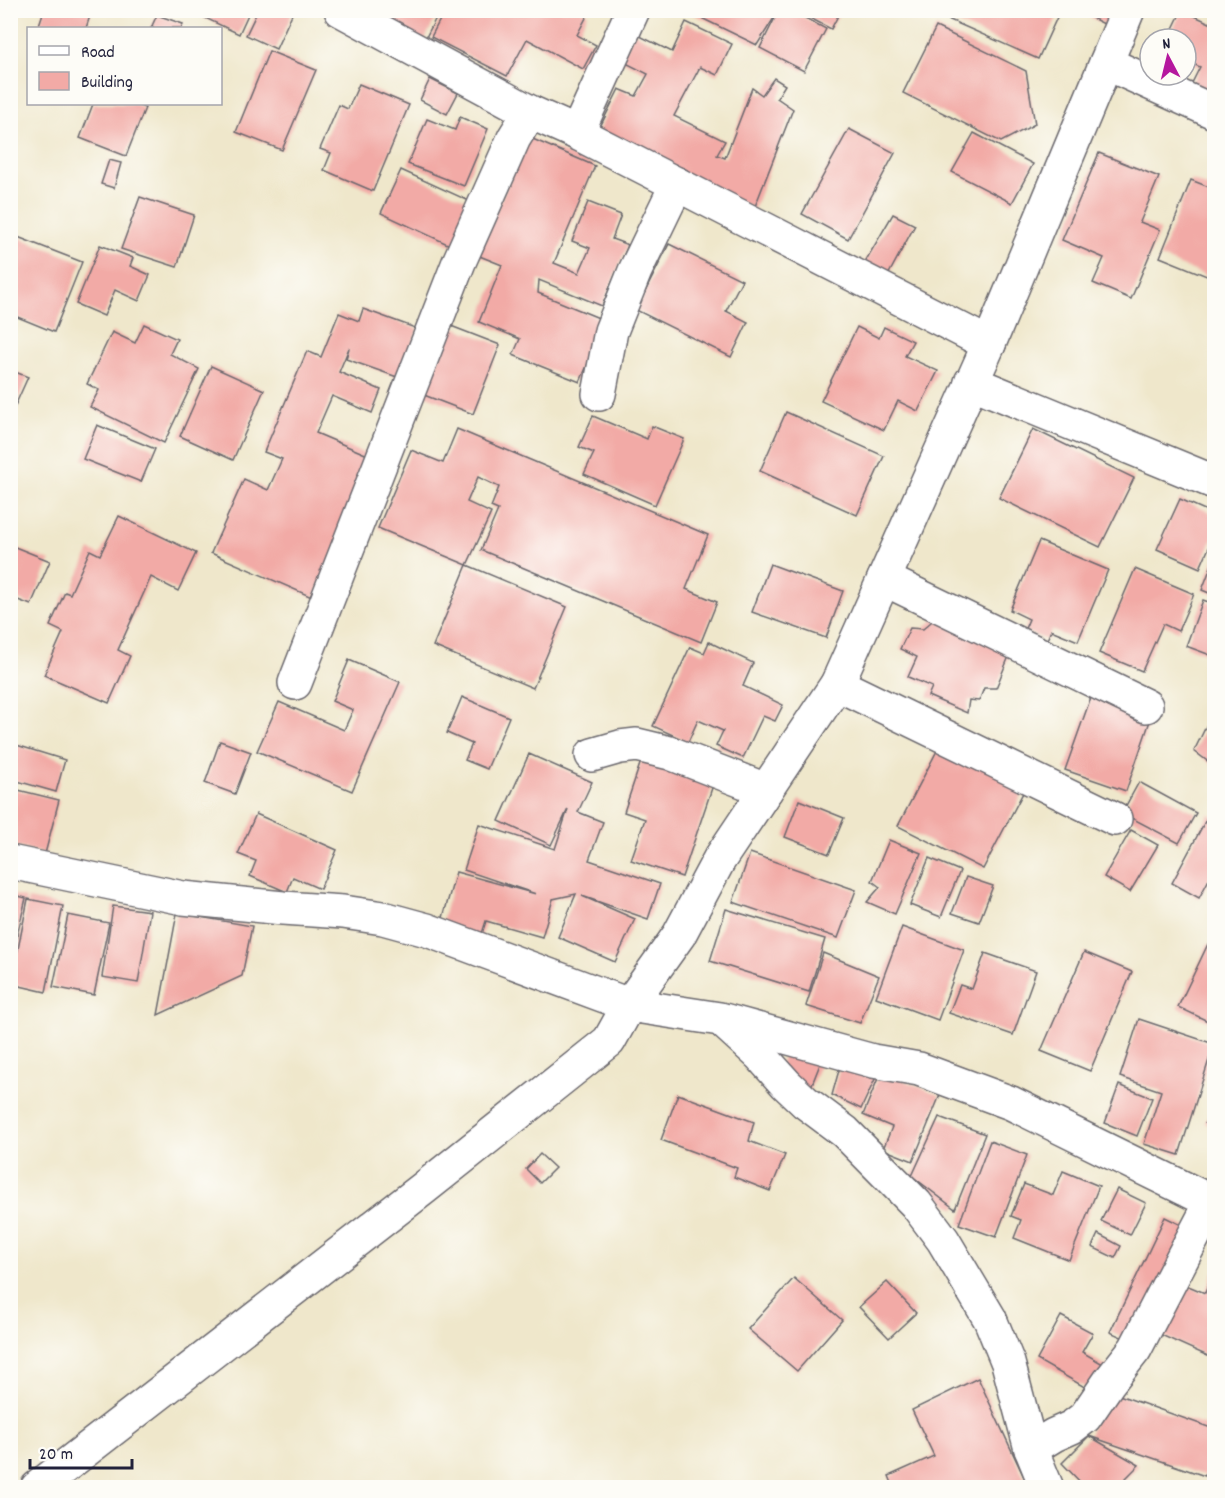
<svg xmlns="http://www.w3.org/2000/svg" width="1225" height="1498" viewBox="0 0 1225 1498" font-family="Dekko,sans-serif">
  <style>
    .building { fill: #f2aaa6 }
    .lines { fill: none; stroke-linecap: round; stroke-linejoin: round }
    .minor-casing { stroke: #6a676d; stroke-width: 36 }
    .minor { stroke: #fff; stroke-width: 33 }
  </style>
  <rect width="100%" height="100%" fill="#fdfcf7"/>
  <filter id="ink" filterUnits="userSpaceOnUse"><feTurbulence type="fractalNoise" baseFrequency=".0167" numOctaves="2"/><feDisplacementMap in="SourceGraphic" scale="12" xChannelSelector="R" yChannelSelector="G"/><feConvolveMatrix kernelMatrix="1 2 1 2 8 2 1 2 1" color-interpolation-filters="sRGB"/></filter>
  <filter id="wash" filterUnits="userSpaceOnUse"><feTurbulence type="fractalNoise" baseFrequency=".008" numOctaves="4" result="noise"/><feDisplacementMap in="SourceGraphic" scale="24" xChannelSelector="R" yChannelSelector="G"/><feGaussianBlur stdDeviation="1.35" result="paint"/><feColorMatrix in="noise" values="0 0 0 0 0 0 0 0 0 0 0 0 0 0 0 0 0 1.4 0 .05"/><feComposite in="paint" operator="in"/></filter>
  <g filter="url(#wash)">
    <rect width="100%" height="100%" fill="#efe7cb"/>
    <g id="blocks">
      <!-- building -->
      <g class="building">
        <polygon points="44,10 92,10 86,28 38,28"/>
        <polygon points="204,10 250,10 239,34 201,16"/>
        <polygon points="258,10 285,10 292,14 276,49 246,35"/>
        <polygon points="384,10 440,10 422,45 378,22"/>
        <polygon points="445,10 581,10 588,14 577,35 596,45 583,69 527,39 507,76 431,37"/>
        <polygon points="685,10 779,10 757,45"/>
        <polygon points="779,10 790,10 826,29 804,71 760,48"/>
        <polygon points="795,10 841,10 831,29"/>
        <polygon points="943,10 1048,10 1058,15 1038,59 941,16"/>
        <polygon points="1076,10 1116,10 1108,26"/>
        <polygon points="1182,10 1214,25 1214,99 1190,87 1200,67 1186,61 1186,39 1168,39"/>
        <polygon points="157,15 183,24 181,28 151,28"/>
        <polygon points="686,22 732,44 717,75 700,67 674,116 725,141 717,155 725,158 752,88 762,95 774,78 785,85 777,98 793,109 754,209 597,133 619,89 636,96 648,74 620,60 634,33 672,52"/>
        <polygon points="936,27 1026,71 1035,124 1001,142 903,93"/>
        <polygon points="269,51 316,70 282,150 236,132"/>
        <polygon points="430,79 458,93 447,114 420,100"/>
        <polygon points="359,84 409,105 373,191 324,170 331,153 320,149 339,105 348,109"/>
        <polygon points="93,104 135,104 145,108 126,156 80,138"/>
        <polygon points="460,117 488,129 464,186 408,164 427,119 455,130"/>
        <polygon points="849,129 895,153 848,239 802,214"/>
        <polygon points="974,133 1033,164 1012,203 952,172"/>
        <polygon points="528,137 595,166 554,263 579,273 590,248 572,241 588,202 621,215 612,239 628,245 602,306 539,280 538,293 606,321 580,382 513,355 520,339 479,322 502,265 477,255"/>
        <polygon points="1099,153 1159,177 1140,222 1160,230 1131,299 1093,283 1104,258 1062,240"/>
        <polygon points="109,160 121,163 114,188 101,184"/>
        <polygon points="401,170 476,204 456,248 381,213"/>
        <polygon points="1191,180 1214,189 1214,279 1160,257"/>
        <polygon points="140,197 194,215 177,267 121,249"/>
        <polygon points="893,214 915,225 885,281 862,267"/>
        <polygon points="10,234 82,262 54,332 10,314"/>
        <polygon points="669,244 742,280 726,311 748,322 731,357 636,310"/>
        <polygon points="100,245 133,258 130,266 150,275 139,301 115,290 104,316 76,304"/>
        <polygon points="363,309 418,329 400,378 346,359 349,348 339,372 381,390 372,413 332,396 316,433 377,459 314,598 211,553 244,479 268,490 282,459 264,452 307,351 321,357 339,313 359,321"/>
        <polygon points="144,324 177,339 170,354 199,369 164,443 90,407 99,390 87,384 112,332 135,343"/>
        <polygon points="451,326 500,345 473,414 424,395"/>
        <polygon points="857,327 879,338 884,327 913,341 905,356 938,371 918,411 898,401 884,430 821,401"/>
        <polygon points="211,366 264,390 233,460 180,436"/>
        <polygon points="10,370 28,377 10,417"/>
        <polygon points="786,412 884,456 857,515 760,471"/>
        <polygon points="593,416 647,439 652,426 684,439 655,505 584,474 594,453 579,447"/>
        <polygon points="97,425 155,449 141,482 83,459"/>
        <polygon points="457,429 708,535 686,589 717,602 701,642 481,550 498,510 491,507 499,487 478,477 467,502 491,513 467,565 378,528 411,450 443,463"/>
        <polygon points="1033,429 1134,478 1100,547 999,498"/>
        <polygon points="1180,499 1214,514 1214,536 1200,568 1157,549"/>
        <polygon points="119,516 196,553 178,591 151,577 118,650 130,656 109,703 44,675 63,632 50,626 65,592 70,594 90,550 100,555"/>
        <polygon points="1039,541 1108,570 1078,641 1051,630 1047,640 1024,631 1029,619 1010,610"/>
        <polygon points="10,545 50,561 31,605 10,597"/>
        <polygon points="1214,559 1214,595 1202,590"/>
        <polygon points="770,564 843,591 826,638 752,612"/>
        <polygon points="467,565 567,607 533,688 433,646"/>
        <polygon points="1135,569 1194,594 1178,631 1163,624 1142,671 1099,653"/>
        <polygon points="1203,600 1214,604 1214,652 1213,656 1186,646"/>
        <polygon points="939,615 1014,644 996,688 984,688 979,701 969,700 967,713 928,696 932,687 908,677 917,657 900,649 910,628 923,629"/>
        <polygon points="709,642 753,663 743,686 783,705 775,721 763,716 743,758 716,746 723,731 698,720 688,742 653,726 690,647 704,653"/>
        <polygon points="349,660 400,682 352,791 257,751 279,702 344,730 353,710 332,701"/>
        <polygon points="462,697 509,717 487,769 465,760 472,744 447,733"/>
        <polygon points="1091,697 1151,718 1126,791 1065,770"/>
        <polygon points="1214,710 1214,766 1194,751"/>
        <polygon points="220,741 251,752 235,794 205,783"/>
        <polygon points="10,743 65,760 56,792 10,779"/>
        <polygon points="941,743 1026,787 983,869 898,826"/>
        <polygon points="529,754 592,782 578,812 603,822 589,860 660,884 648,919 582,896 635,919 615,962 558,937 576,894 553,899 542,937 486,921 480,940 440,928 456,872 536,894 464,870 479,824 555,849 568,809 551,845 499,821"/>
        <polygon points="642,758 714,782 682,877 631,860 645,819 624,812"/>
        <polygon points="1139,782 1196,813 1179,843 1122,813"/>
        <polygon points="10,788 59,800 45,854 10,845"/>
        <polygon points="799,800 844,818 829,854 785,837"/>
        <polygon points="256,814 337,850 320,889 293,877 287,892 250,876 256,861 238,854"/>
        <polygon points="1209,814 1214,817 1214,870 1199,898 1172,883"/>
        <polygon points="1131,830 1158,845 1130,892 1104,877"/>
        <polygon points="889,840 921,853 895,914 867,902 880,887 872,881"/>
        <polygon points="750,853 856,890 838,938 733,902"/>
        <polygon points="929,858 960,871 941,917 910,905"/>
        <polygon points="966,877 993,886 979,922 952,913"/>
        <polygon points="10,894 26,898 11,961 10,961"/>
        <polygon points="28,899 63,906 46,992 11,984"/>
        <polygon points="113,906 150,911 138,983 102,977"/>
        <polygon points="726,909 825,939 809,992 710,961"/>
        <polygon points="177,913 252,926 242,976 158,1015"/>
        <polygon points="68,915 109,923 94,995 53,987"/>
        <polygon points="902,927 964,950 938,1020 876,997"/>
        <polygon points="1208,944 1214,947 1214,1024 1178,1007"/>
        <polygon points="1084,952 1132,972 1090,1071 1041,1051"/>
        <polygon points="823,953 879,976 860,1023 806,1006"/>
        <polygon points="985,953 1036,971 1013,1035 949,1013 960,985 972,989"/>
        <polygon points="1139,1019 1214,1044 1179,1155 1144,1144 1161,1091 1120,1077"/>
        <polygon points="786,1048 822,1059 809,1092 778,1070"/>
        <polygon points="841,1063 876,1077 861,1109 832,1095"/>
        <polygon points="881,1071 940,1095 913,1161 883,1149 892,1127 863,1115"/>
        <polygon points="1119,1085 1152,1098 1137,1136 1105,1123"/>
        <polygon points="678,1094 754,1122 749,1141 785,1155 770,1191 734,1177 737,1168 661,1140"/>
        <polygon points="1214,1100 1214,1127 1205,1123"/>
        <polygon points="939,1117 985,1134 955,1209 912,1176"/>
        <polygon points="990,1141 1027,1155 996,1237 959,1224"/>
        <polygon points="540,1154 555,1168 540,1183 526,1169"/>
        <polygon points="1063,1171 1099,1186 1069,1260 1014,1238 1021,1220 1011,1216 1024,1184 1053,1195"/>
        <polygon points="1117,1189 1146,1203 1130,1235 1101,1221"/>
        <polygon points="1165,1217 1190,1229 1135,1343 1110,1332"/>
        <polygon points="1098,1234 1121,1246 1115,1258 1092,1247"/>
        <polygon points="1214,1271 1214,1350 1210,1357 1161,1335 1186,1285 1205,1293"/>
        <polygon points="794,1278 842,1320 797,1371 748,1329"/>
        <polygon points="887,1282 916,1313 889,1338 859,1307"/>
        <polygon points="1061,1316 1093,1333 1082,1352 1110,1368 1095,1393 1037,1360"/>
        <polygon points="978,1378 1029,1488 894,1488 889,1476 934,1456 912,1410"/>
        <polygon points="1105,1390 1214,1429 1214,1450 1205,1476 1089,1436"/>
        <polygon points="1089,1436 1139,1465 1116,1488 1086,1488 1062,1463"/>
      </g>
    </g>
  </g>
  <g filter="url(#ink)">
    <use href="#blocks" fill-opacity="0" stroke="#6a676d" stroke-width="1.5"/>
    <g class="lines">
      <defs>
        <g id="minor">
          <polyline points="341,10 530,112 577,133 989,344"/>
          <polyline points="1106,63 1214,112"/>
          <polyline points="577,133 633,10"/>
          <polyline points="971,382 1214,482"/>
          <polyline points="599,394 611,331 635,271 677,184"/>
          <polyline points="884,579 1146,706"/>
          <polyline points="295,683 459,262 514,138 530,112"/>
          <polyline points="837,684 1115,819"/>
          <polyline points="592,755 620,747 637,745 670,753 766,790"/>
          <polyline points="10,862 183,898 283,908 343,912 383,918 427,930 629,1005 720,1019 873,1061 919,1069 1011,1103 1214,1203"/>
          <polyline points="726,1024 760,1055 786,1084 805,1102 845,1132 916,1204 943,1240 990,1319 1008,1363 1031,1449 1047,1488"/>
          <polyline points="1031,1449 1054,1435 1072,1427 1085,1417 1109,1382 1135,1349 1212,1201"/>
          <polyline points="37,1488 424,1188 609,1041 629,1005 679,935 719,860 837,684 989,344 1128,10"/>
        </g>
      </defs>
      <!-- minor casing -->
      <use href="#minor" class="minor-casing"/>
      <!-- minor -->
      <use href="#minor" class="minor"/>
    </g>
  </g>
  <!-- margin -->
  <rect width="1225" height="1498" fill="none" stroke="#fdfcf7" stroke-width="36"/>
  <!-- legend -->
  <rect x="27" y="27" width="195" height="78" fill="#fdfcf7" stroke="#a5a5ac" stroke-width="1.5"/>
  <rect x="39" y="46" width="30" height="9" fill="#ffffff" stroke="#a5a5ac" stroke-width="1.5"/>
  <text x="81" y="57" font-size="18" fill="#22223b">Road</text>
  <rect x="39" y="72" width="30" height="18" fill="#f2aaa6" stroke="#a5a5ac" stroke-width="1.5"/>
  <text x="81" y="87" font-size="18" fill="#22223b">Building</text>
  <!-- north arrow -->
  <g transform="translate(1168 57) rotate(353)"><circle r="28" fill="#fdfcf7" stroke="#a5a5ac" stroke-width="1.5"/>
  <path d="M0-4.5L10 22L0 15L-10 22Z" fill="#b5179e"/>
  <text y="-9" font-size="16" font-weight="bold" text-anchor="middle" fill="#22223b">N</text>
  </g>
  <!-- scale -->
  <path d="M30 1459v9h102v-9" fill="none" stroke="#22223b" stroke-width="3"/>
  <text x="39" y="1459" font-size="18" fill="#22223b" stroke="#fdfcf7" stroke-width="4.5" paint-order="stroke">20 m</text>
</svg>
